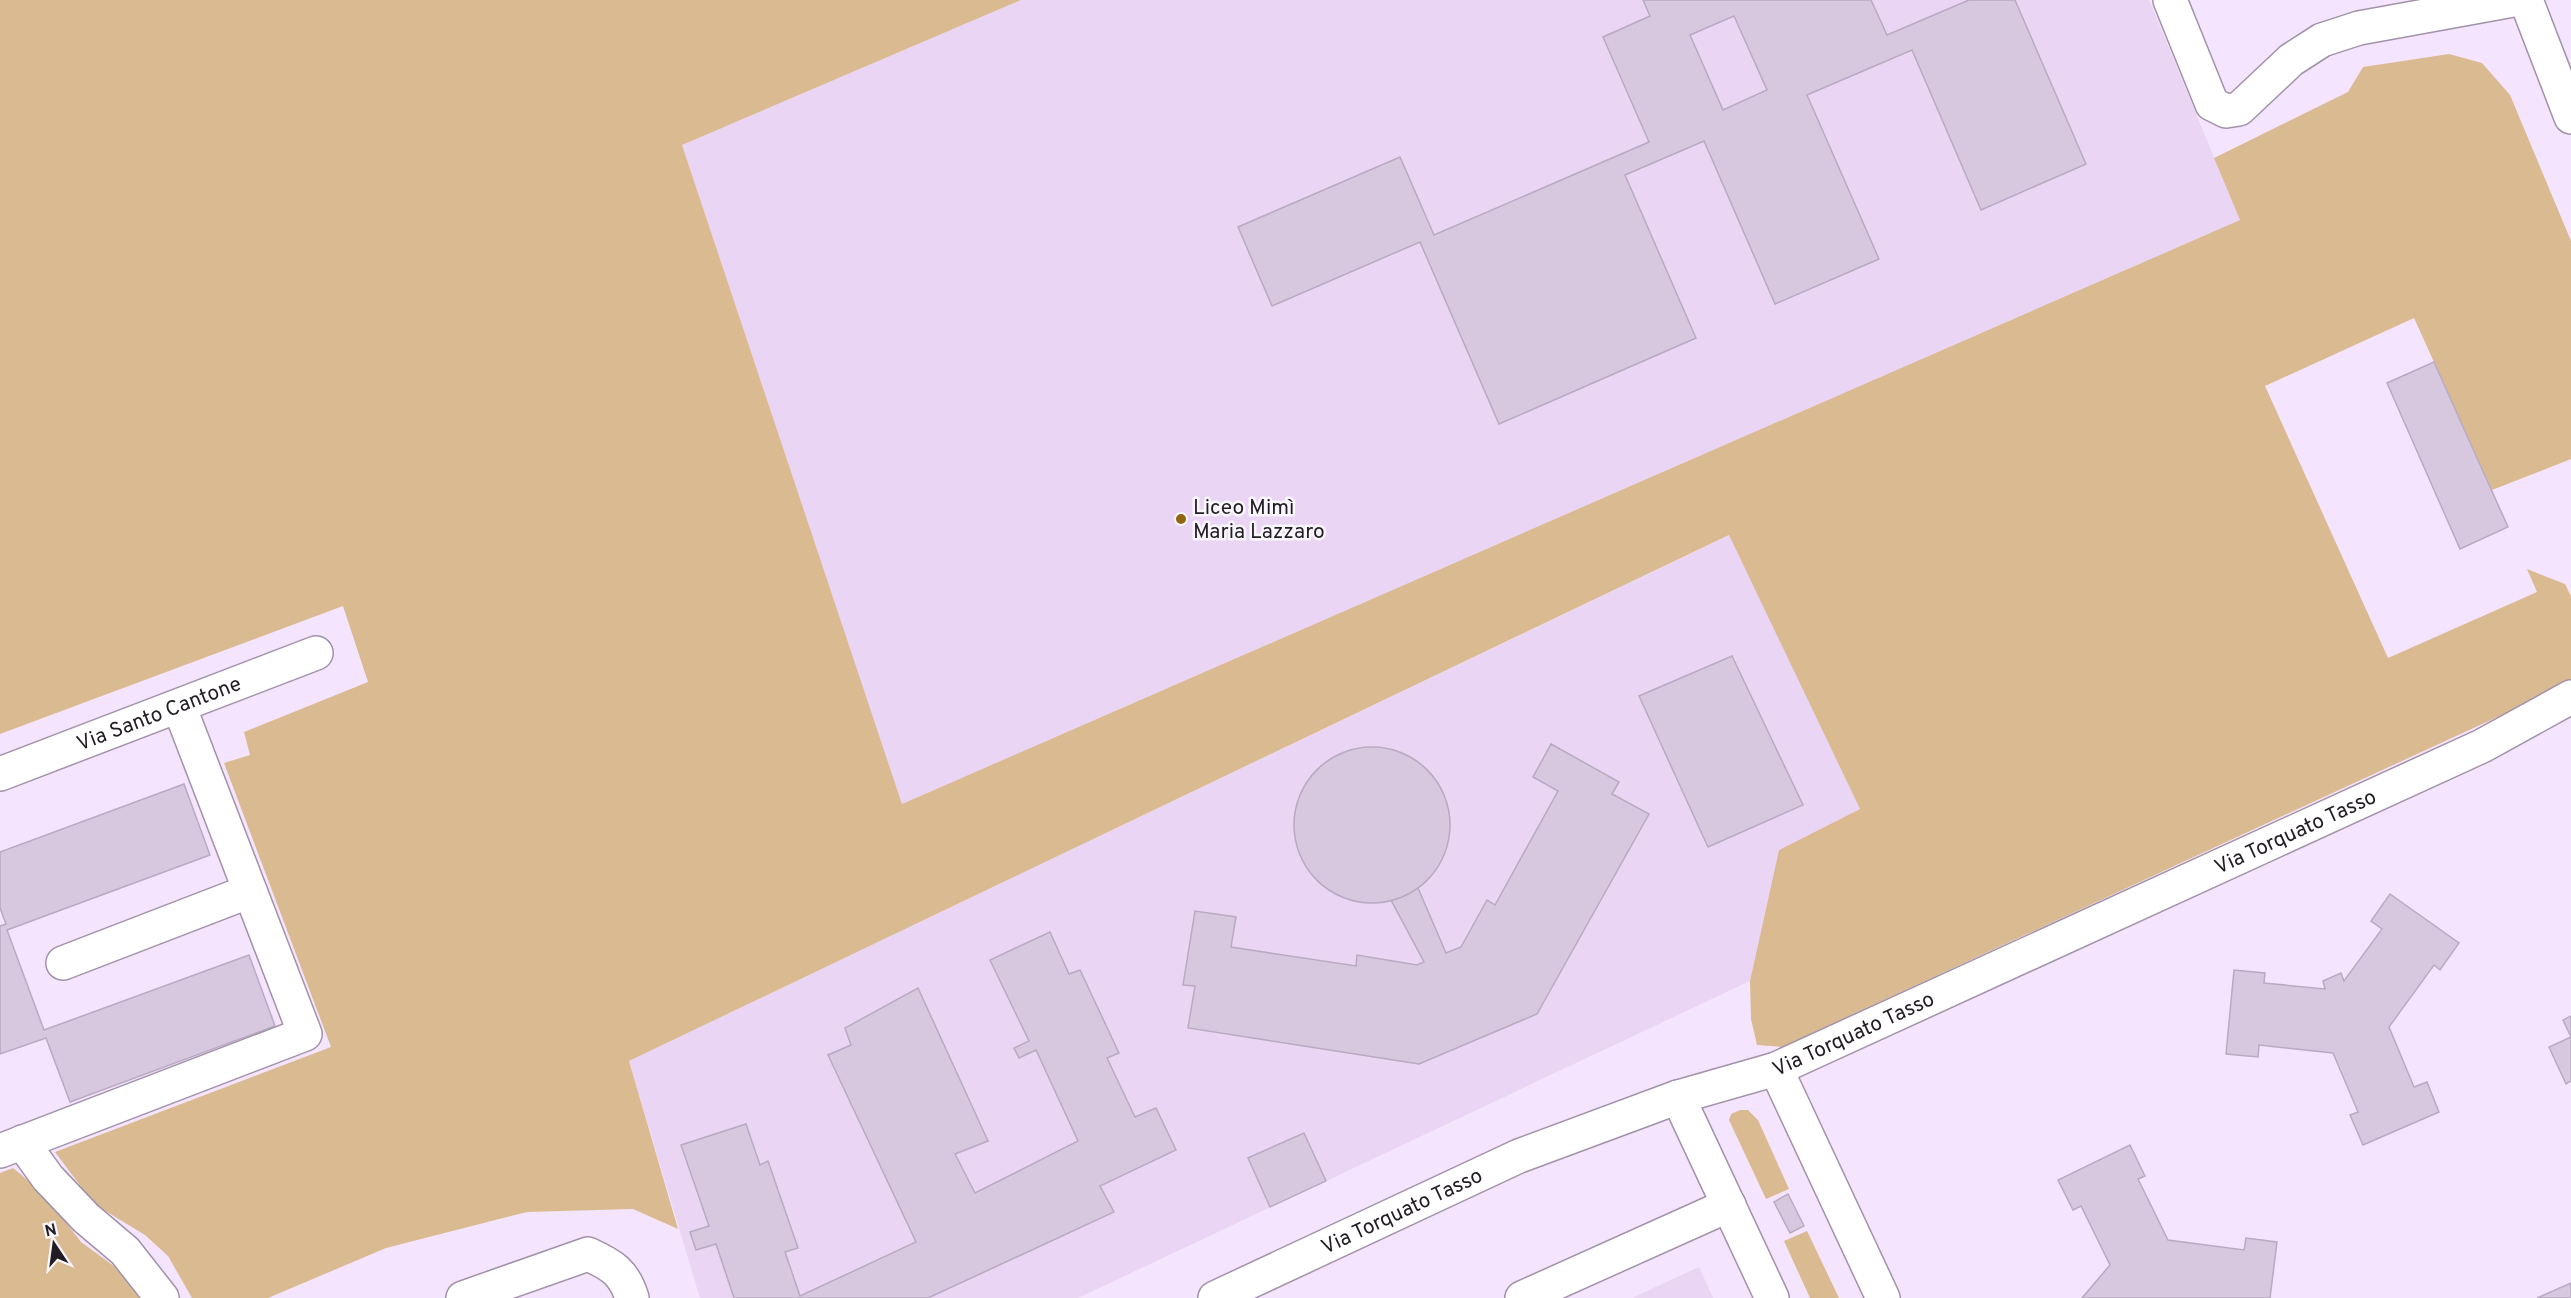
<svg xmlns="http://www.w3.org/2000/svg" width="2571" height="1298" viewBox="0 0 2571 1298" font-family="Overpass,sans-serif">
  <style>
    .built { fill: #ead5f4 }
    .grass { fill: #dabb91 }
    .building { fill: #d7c7df; stroke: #b9aac1; stroke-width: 1.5; fill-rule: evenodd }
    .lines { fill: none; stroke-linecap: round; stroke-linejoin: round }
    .minor-casing { stroke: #a292a9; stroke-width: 36 }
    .minor { stroke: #fff; stroke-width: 33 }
    .poi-dot { fill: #926511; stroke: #faf7fc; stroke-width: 2 }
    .labels { text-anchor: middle; stroke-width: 5; stroke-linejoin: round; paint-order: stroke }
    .poi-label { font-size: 21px; fill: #221c24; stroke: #faf7fc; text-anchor: start }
    .street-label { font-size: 21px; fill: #221c24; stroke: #faf7fc }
  </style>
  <rect width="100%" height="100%" fill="#f5e4fd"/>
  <!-- built -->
  <g class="built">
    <polygon points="1021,0 2149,0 2240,220 902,804 682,145"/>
    <polygon points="1730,535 1860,809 1779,850 1750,981 1078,1298 700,1298 629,1061"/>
    <polygon points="1699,1267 1713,1298 1632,1298"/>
  </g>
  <!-- grass -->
  <g class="grass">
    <polygon points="0,0 1021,0 682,145 902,804 2240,220 2214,158 2348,92 2363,67 2449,54 2482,63 2510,95 2571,241 2571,459 2492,490 2414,318 2265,386 2388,658 2537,592 2527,569 2565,584 2571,596 2571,683 1782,1047 1757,1045 1751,1019 1750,981 1779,850 1860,809 1729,535 629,1061 678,1229 633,1209 527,1212 386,1248 268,1298 192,1298 168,1256 145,1235 94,1204 55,1152 331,1047 224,763 250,755 244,732 368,682 343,606 0,734"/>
    <polygon points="1740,1110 1748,1110 1758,1120 1789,1189 1766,1199 1729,1120 1731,1114"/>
    <polygon points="13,1168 42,1192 81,1242 122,1272 141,1298 0,1298 0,1173"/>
    <polygon points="1807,1231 1839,1298 1810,1298 1784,1241"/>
  </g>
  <!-- building -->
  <g class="building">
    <path d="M1643 0H1871L1887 35 1969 0H2015L2086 164 1981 210 1912 50 1807 95 1879 259 1775 304 1704 141 1625 175 1696 338 1499 424 1420 242 1272 306 1238 227 1400 157 1434 235 1649 142 1603 37 1650 16ZM1734 16 1767 90 1723 110 1690 35Z"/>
    <polygon points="2434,362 2508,527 2460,549 2387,383"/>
    <polygon points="1732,656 1803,805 1708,847 1639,696"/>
    <polygon points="1551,744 1619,782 1612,794 1649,814 1537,1014 1419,1064 1188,1028 1195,986 1183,985 1195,911 1236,917 1231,947 1356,966 1357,955 1417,965 1424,962 1391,900 1418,888 1446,953 1461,947 1487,900 1495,905 1558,791 1533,777"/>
    <circle cx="1372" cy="825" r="78"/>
    <polygon points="184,784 210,855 7,930 44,1030 249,955 275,1026 70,1102 46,1038 0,1054 0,926 6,924 0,908 0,852"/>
    <polygon points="2390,894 2459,943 2440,970 2434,965 2389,1027 2414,1087 2427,1082 2439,1112 2363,1145 2350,1115 2358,1112 2333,1053 2259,1045 2258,1057 2226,1054 2234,970 2265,973 2264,983 2325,989 2323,981 2341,973 2344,981 2382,929 2371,921"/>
    <polygon points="1050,932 1069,974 1080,970 1119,1053 1107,1058 1135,1117 1156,1108 1176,1150 1100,1186 1114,1212 928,1298 734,1298 716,1244 696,1250 690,1232 709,1226 681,1145 746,1124 760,1165 768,1161 798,1248 785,1252 800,1296 916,1242 828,1055 851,1045 845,1028 918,988 988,1141 955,1154 975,1193 1078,1141 1036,1050 1019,1058 1014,1048 1029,1041 990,960"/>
    <polygon points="2571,1016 2571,1081 2566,1084 2549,1047 2571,1037 2563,1020"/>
    <polygon points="1304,1133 1326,1181 1270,1207 1248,1158"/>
    <polygon points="2130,1145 2145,1176 2138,1179 2168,1240 2244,1250 2246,1238 2277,1242 2270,1298 2082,1298 2110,1265 2081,1206 2073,1210 2058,1180"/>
    <polygon points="1788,1194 1804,1226 1790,1233 1774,1202"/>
    <polygon points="2571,1283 2571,1298 2537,1298"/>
  </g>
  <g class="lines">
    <defs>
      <g id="minor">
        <polyline points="2170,0 2212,104 2226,111 2239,109 2291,60 2322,40 2359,28 2513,0"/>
        <polyline points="2526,0 2571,117"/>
        <path id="s1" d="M0 774 316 653"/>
        <polyline points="63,963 250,891"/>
        <polyline points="1776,1069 1883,1298"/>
        <polyline points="1678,1097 1772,1298"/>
        <polyline points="22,1142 48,1178 86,1218 125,1251 162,1298"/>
        <polyline points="0,1151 305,1034 179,706"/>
        <path d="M463 1298 588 1254C612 1265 624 1272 632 1298"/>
        <path id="s2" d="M1215 1298 1519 1156 1678 1097 1776 1069 2482 746 2571 697"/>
        <polyline points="1522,1298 1729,1205"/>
      </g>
    </defs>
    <!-- minor casing -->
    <use href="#minor" class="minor-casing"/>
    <!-- minor -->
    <use href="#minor" class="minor"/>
  </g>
  <!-- markers -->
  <circle class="poi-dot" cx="1181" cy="519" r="6"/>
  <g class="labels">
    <!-- poi labels -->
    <g class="poi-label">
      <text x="1193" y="514">Liceo Mimì<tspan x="1193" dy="24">Maria Lazzaro</tspan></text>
    </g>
    <!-- street labels -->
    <g class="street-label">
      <text dy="7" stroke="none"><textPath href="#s1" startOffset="170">Via Santo Cantone</textPath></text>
      <text dy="7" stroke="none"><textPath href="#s2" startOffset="1178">Via Torquato Tasso</textPath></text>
      <text dy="7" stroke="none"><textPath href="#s2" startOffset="692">Via Torquato Tasso</textPath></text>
      <text dy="7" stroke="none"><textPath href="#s2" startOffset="206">Via Torquato Tasso</textPath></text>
    </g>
  </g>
  <!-- north arrow -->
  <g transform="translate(54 1244) rotate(347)" stroke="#faf7fc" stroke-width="4.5" paint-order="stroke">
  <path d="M0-4.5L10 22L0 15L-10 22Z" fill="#221c24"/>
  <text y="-9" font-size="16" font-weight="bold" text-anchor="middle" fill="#221c24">N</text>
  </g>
</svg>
